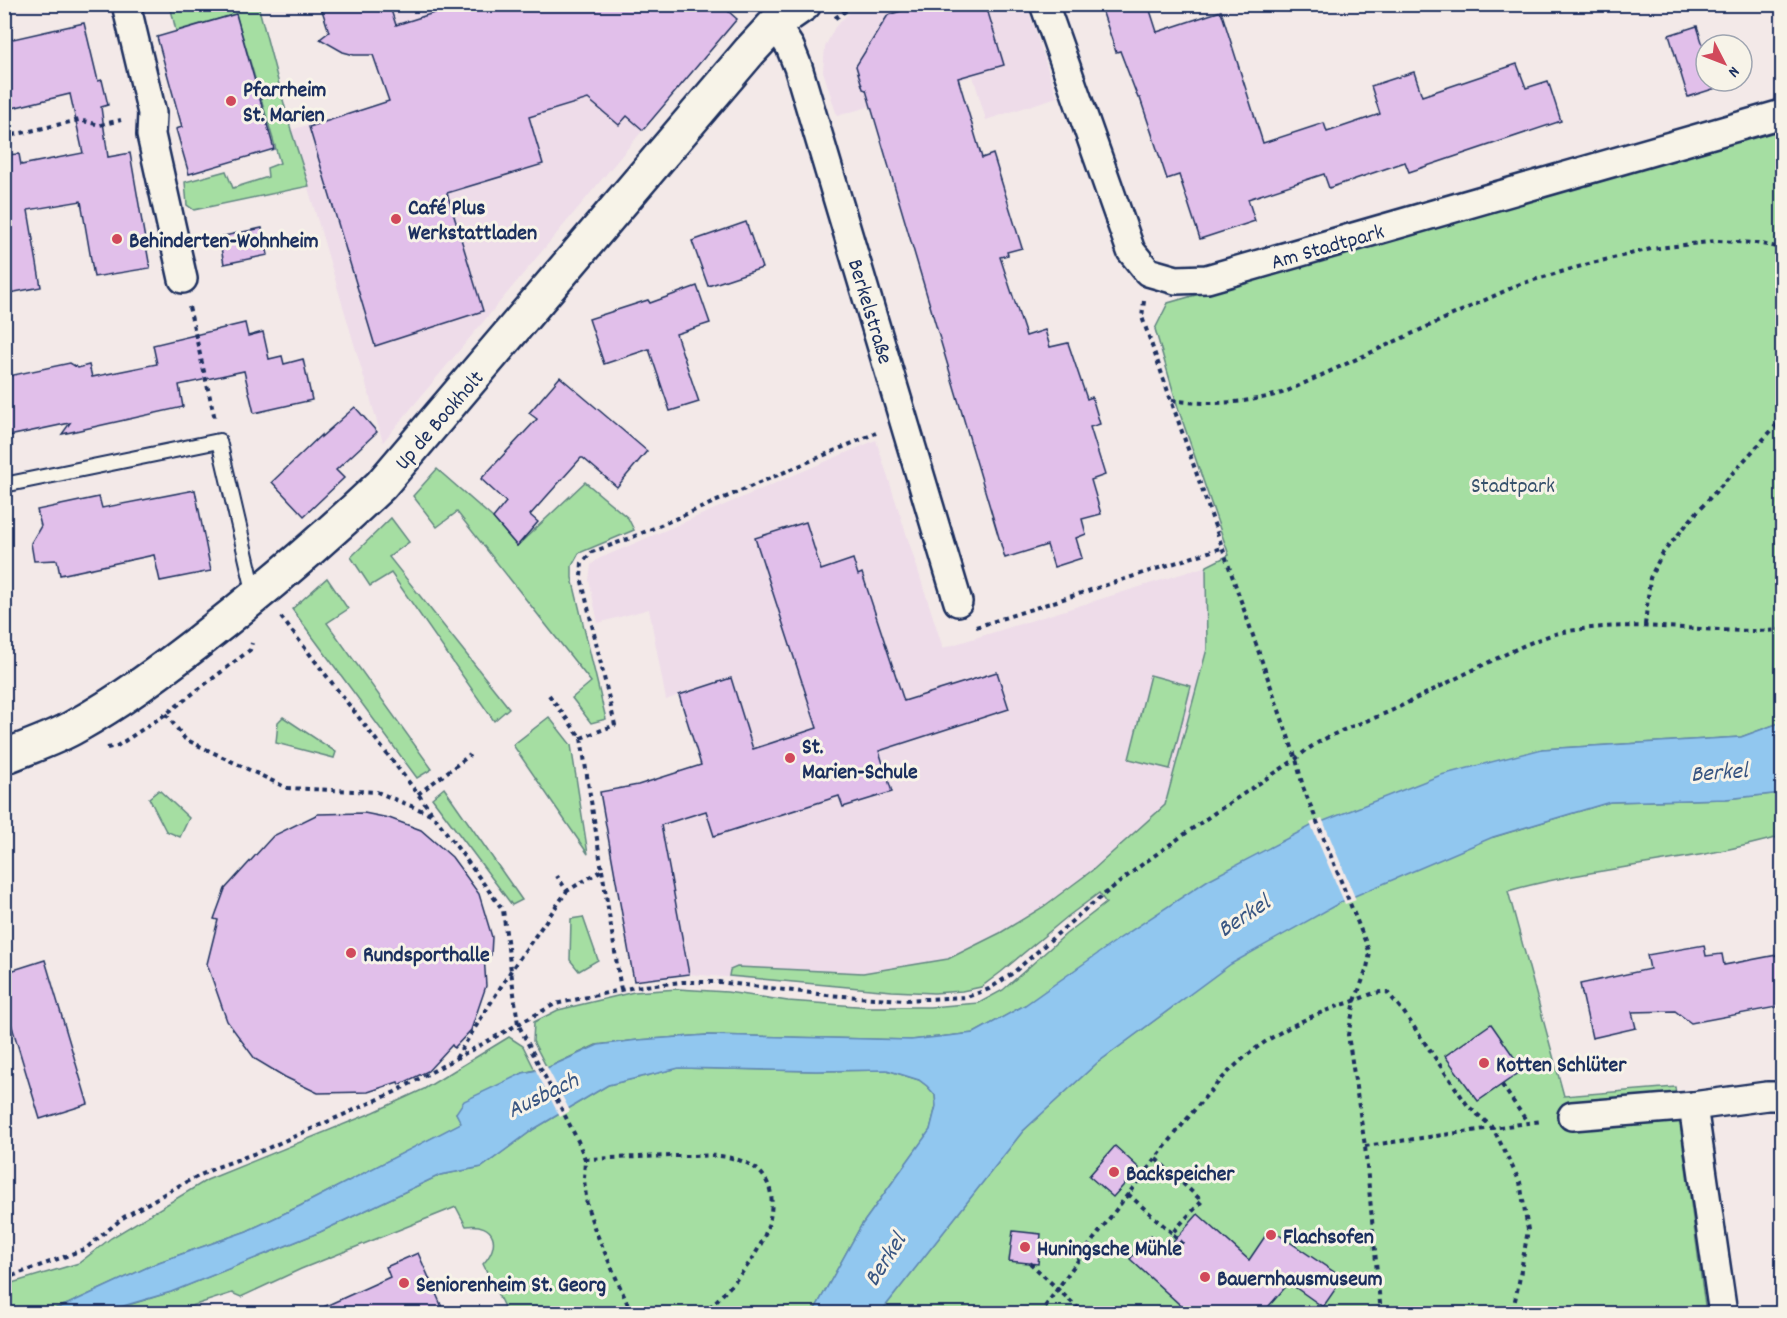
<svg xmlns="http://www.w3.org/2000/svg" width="1787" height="1318" viewBox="0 0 1787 1318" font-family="Dekko,sans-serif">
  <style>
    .built { fill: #eedce9 }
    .green { fill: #a5dea2; stroke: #608680; stroke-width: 1.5 }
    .water { fill: #91c7ef; stroke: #628ab5; stroke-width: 1.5 }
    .pier { fill: #f3e9e8 }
    .building { fill: #e1bfea; stroke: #1b2f5e; stroke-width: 1.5 }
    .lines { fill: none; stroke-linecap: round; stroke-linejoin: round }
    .lane-casing { stroke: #1b2f5e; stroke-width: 18 }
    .street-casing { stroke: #1b2f5e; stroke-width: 32 }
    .secondary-casing { stroke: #1b2f5e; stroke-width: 38 }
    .path { stroke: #1b2f5e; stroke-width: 4; stroke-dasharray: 4.5 4.5; stroke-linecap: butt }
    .lane { stroke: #f7f3e8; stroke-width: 14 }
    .street { stroke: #f7f3e8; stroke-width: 27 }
    .secondary { stroke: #f7f3e8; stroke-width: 33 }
    .poi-dot { fill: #d1495b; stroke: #f7f3e8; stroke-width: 2 }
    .labels { text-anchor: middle; stroke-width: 6; stroke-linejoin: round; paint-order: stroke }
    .poi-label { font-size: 22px; font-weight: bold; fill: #1b2f5e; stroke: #f7f3e8; text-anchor: start }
    .street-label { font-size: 22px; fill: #1b2f5e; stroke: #f7f3e8 }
    .park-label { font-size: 22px; fill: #37526c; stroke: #f7f3e8 }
    .water-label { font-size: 24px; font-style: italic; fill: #385582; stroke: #f7f3e8 }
  </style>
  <rect width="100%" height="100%" fill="#f3e9e8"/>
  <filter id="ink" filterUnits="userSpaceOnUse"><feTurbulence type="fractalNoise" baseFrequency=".0167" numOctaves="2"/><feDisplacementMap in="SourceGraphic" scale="12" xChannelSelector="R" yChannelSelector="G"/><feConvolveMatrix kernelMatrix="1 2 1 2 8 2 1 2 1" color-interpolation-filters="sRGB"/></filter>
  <g filter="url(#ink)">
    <!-- built -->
    <g class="built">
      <polygon points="390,4 569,5 598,96 600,109 619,125 627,116 643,130 383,442 291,130 418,92"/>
      <polygon points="864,5 1027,5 1057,97 986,120 973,76 837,116 823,71 825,47 835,27 850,12"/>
      <polygon points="876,440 943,648 1207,566 1207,649 1165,805 1018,946 873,989 689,974 634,981 600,792 638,785 701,765 679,695 666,700 649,609 598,623 589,580 591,565 598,559"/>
    </g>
    <!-- green -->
    <g class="green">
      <polygon points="170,5 258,5 291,130 309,186 194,210 187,205 185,182 226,171 233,188 268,177 267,168 280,163 236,14 176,31"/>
      <path d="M1781 128 1782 722 1741 737 1542 749 1494 837 1610 802 1725 799 1782 793V836C1693 862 1598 866 1508 891L1564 1096 1675 1087 1706 1313H880L1023 1131 1097 1063 1170 1009 1025 1005 974 1033 911 1040 707 1035 638 1040 596 1045 547 1068 533 1041 534 1022 558 1010 634 992 678 989 727 992 788 1001 870 1007H930L979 1003 1003 990 1066 934 1106 903 1099 893 1067 917 1001 972 981 987 962 991 934 993 892 991 729 976 730 970 737 967 863 973 948 959 1000 933 1043 907 1094 869 1165 805 1207 649 1206 569 1207 566 1229 555 1179 411 1155 329 1168 303Z"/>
      <polygon points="437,469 493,518 517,546 585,482 628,518 634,530 579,553 572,566 572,578 606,719 591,723 572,698 591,682 457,512 437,527 413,496"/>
      <polygon points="391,518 409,542 389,557 509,708 494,721 391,573 370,586 351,557"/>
      <polygon points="327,578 348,609 327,623 432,769 417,778 292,609"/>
      <polygon points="1150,675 1191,686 1170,769 1129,759"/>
      <polygon points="283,717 336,752 334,758 276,743 278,722"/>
      <polygon points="549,717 571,745 588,854 513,745"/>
      <polygon points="444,788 522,900 512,905 432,798"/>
      <polygon points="159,790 189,818 180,837 166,831 149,798"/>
      <polygon points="583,917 598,960 579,971 570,960 571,919"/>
      <polygon points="509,1037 523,1046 535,1070 523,1073 456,1113 462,1123 300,1206 247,1231 159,1262 68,1304 42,1313 5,1314 5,1285 79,1263 111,1238 207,1180 374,1112 424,1089"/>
      <path d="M678 1068 816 1071 887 1070 919 1080 927 1086 935 1095 936 1106 930 1130 861 1226 813 1313H507L483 1264C501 1245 496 1222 466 1226L456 1207 301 1269 241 1297 232 1293 170 1313 99 1314 171 1292 320 1232 440 1175 482 1167 534 1129 608 1085Z"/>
    </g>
    <!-- water -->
    <polygon class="water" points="1782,722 1782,793 1726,799 1610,802 1493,837 1343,901 1231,964 1097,1063 1023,1131 880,1313 813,1313 861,1226 930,1130 936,1106 935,1095 927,1086 919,1080 887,1070 816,1071 679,1068 608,1085 534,1129 482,1167 440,1175 320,1232 171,1292 99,1313 42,1314 68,1304 159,1262 247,1231 300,1206 461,1123 456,1113 464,1101 523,1073 547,1068 598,1045 638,1040 707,1035 911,1040 974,1033 1025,1005 1120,938 1208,880 1311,826 1441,775 1542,749 1741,737"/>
    <!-- pier -->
    <g class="pier">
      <polygon points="1322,818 1356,900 1345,904 1310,823"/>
      <polygon points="546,1065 570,1111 560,1117 534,1067"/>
    </g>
    <!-- building -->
    <g class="building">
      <polygon points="320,4 389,4 396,25 462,4 720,4 737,19 643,130 627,116 619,125 588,99 529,117 543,164 447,193 483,311 375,346 309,127 389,101 373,55 354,55 343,52 320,39 329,32"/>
      <polygon points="924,4 972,4 987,9 1004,65 958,78 982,158 993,154 1022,248 1007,252 1008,255 1000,257 1026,336 1045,330 1050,347 1068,343 1087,399 1092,397 1100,424 1090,427 1105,475 1091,480 1101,514 1082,519 1086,534 1076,538 1082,558 1054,567 1047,545 1005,558 866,90 863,89 856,66 888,15"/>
      <polygon points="1100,4 1148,4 1157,32 1221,11 1263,143 1324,123 1327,132 1380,114 1371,86 1414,72 1422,96 1517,64 1526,88 1548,81 1561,121 1409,172 1405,162 1329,188 1324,174 1248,199 1255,221 1200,239 1179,175 1167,179 1140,98 1138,98 1120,51 1116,52"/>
      <polygon points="236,14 274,149 189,174 176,129 182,127 157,37"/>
      <polygon points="84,23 98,81 102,80 108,105 101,107 108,157 130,153 150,268 94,277 81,201 28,210 41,287 4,294 4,155 19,154 21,165 83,153 70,94 4,110 4,41"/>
      <polygon points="1697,26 1706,55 1706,81 1714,81 1716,88 1688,97 1669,35"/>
      <polygon points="746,222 762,268 708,286 692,241"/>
      <polygon points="262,228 268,255 224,264 219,237"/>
      <polygon points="697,286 710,323 676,334 699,402 670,411 649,349 604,364 589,319 648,300 650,303"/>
      <polygon points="245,323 248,336 263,332 269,359 282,356 284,364 303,359 312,400 254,413 244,371 179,385 183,407 62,434 70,423 4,437 4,377 70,363 78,368 89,365 92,377 157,364 153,345"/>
      <polygon points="560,377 647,451 617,487 583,458 581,458 530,515 538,522 517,546 493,518 506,502 481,479 537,419 529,413"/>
      <polygon points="355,407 377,432 336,470 344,478 304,516 272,482 321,435 321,437"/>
      <polygon points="195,490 211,571 160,581 154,555 60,575 57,560 34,561 31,543 41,526 37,510 99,497 102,508"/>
      <polygon points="806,522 821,570 853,559 858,575 862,573 904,701 997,672 1009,709 879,751 892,792 843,807 839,796 714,836 706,811 661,825 689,974 634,981 600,792 638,785 701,765 679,695 731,678 753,749 817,728 755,538"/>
      <polygon points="364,813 389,818 421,830 452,857 479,894 492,937 491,955 484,955 486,986 471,1030 454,1048 452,1045 428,1071 399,1085 398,1082 368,1092 318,1093 285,1077 255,1059 227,1021 207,964 218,920 214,919 225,889 273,836 318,814"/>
      <polygon points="1704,945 1706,956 1722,954 1724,965 1782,954 1782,1006 1691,1023 1675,1011 1632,1012 1636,1028 1592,1038 1580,984 1650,969 1647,955"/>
      <polygon points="45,960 88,1104 40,1119 4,1000 4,973"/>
      <polygon points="1491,1024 1523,1070 1478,1101 1445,1056"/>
      <polygon points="1115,1146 1139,1168 1113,1197 1089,1176"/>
      <polygon points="1198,1214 1249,1260 1270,1229 1343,1278 1323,1307 1289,1283 1262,1314 1190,1314 1130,1259 1151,1235 1167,1249"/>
      <polygon points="1013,1231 1041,1234 1038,1264 1009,1261"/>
      <polygon points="418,1253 445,1314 308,1314 390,1277 386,1267"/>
    </g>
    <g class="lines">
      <defs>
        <polyline id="lane" points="4,485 219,441 255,595"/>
        <g id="street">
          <polyline points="126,4 152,113 151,135 183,279"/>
          <polyline points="1044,4 1131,251 1148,272 1176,280 1207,279 1782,114"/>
          <polyline points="775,24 790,47 798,67 958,602"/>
          <polyline points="1693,1106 1723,1314"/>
          <polyline points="1572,1116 1693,1106 1767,1096 1782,1096"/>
        </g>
        <path id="secondary" d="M4 757C28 747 54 739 76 726 119 702 158 673 197 643 261 593 322 541 381 485L749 52 775 24 804 4"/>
      </defs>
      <!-- lane casing -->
      <use href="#lane" class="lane-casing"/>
      <!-- street casing -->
      <use href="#street" class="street-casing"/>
      <!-- secondary casing -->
      <use href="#secondary" class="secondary-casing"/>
      <!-- path -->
      <g class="path">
        <polyline points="835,18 856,4"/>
        <polyline points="4,137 79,120 100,125 121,120"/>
        <polyline points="1144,301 1142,317 1296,759 1303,787 1370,953 1367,968 1355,1001 1348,1035 1365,1146 1381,1314"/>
        <polyline points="189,307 215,419"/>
        <path d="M1172 400C1207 406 1251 403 1285 392L1520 284 1592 263 1651 249 1716 241 1756 243 1782 248"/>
        <polyline points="281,617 418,794 503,910 518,1024 578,1141 585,1159 584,1179 587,1206 595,1230 632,1314"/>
        <polyline points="1645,625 1650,578 1662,554 1697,512 1782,419"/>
        <polyline points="976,627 1221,548"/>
        <polyline points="549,695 581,738 602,870 567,891"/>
        <polyline points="166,714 185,739 287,788 377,792 433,815"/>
        <polyline points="581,738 615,725 581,577 582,563 592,552 628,539 876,433"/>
        <polyline points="107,748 117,746 166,714 250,650 252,643"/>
        <polyline points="418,794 470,755"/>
        <polyline points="602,870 621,990"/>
        <polyline points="456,1058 512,969 567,891 557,876"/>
        <polyline points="1502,1085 1528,1123"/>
        <polyline points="1365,1146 1542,1121"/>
        <path d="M585 1159C618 1158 652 1156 685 1156 702 1156 719 1154 735 1159 787 1172 775 1225 752 1259 739 1279 720 1297 703 1314"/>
        <polyline points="1156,1159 1202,1201 1172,1233 1183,1244"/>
        <polyline points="1128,1194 1172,1233"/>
        <polyline points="1030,1263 1080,1310"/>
        <path d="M4 1279 85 1249 124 1217 180 1185 217 1167 259 1152 395 1092 555 1004 635 987 682 982H719L827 995 905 1000 967 997 989 989 1013 973 1088 907 1144 863 1213 814 1296 759C1323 733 1364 724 1397 708 1427 693 1457 678 1487 663 1511 652 1534 639 1559 633 1633 617 1708 635 1782 630"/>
        <path d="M1040 1314C1077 1260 1117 1208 1157 1157 1189 1117 1220 1073 1262 1044 1288 1026 1319 1012 1348 1003 1362 999 1372 991 1387 992L1403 1011 1468 1106 1493 1128 1520 1182 1528 1230 1519 1282 1512 1314"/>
      </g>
      <!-- lane -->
      <use href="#lane" class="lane"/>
      <!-- street -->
      <use href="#street" class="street"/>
      <!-- secondary -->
      <use href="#secondary" class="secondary"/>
    </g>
  </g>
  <!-- markers -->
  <g class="poi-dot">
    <circle cx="231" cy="101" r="6"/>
    <circle cx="396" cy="219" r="6"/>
    <circle cx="117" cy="239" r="6"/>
    <circle cx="790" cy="758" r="6"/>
    <circle cx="351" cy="953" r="6"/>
    <circle cx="1484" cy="1063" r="6"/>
    <circle cx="1114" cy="1172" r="6"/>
    <circle cx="1271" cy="1235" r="6"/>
    <circle cx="1025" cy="1247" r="6"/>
    <circle cx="1205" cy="1277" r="6"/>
    <circle cx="404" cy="1283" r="6"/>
  </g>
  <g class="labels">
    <!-- poi labels -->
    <g class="poi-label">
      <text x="243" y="96">Pfarrheim<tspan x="243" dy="25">St. Marien</tspan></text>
      <text x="408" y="214">Café Plus<tspan x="408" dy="25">Werkstattladen</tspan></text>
      <text x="129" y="247">Behinderten-Wohnheim</text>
      <text x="802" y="753">St.<tspan x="802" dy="25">Marien-Schule</tspan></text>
      <text x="363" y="961">Rundsporthalle</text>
      <text x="1496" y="1071">Kotten Schlüter</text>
      <text x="1126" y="1180">Backspeicher</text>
      <text x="1283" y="1243">Flachsofen</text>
      <text x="1037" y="1255">Huningsche Mühle</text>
      <text x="1217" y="1285">Bauernhausmuseum</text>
      <text x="416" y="1291">Seniorenheim St. Georg</text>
    </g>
    <!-- street labels -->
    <g class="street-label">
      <text transform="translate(1327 245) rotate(-16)" y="8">Am Stadtpark</text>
      <text transform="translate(872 311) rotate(73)" y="8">Berkelstraße</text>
      <text transform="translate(438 419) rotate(-49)" y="8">Up de Bookholt</text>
    </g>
    <!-- park labels -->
    <g class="park-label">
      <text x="1513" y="492">Stadtpark</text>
    </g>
    <!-- water labels -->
    <g class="water-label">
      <text transform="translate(1719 771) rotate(-4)" y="8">Berkel</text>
      <text transform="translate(1243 915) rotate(-33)" y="8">Berkel</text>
      <text transform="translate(542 1094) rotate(-26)" y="8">Ausbach</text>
      <text transform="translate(884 1259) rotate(-57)" y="8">Berkel</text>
    </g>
  </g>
  <!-- margin -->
  <rect width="1787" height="1318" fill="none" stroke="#f7f3e8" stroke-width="24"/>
  <rect x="12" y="12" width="1763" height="1294" fill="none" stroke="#1b2f5e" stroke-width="2" filter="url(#ink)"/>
  <!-- north arrow -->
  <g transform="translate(1724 63) rotate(132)"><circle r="28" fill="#f7f3e8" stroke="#9fa5b1" stroke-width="1.5"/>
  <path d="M0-4.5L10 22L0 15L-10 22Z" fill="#d1495b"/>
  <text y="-9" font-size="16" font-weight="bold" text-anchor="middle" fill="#1b2f5e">N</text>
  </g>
</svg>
